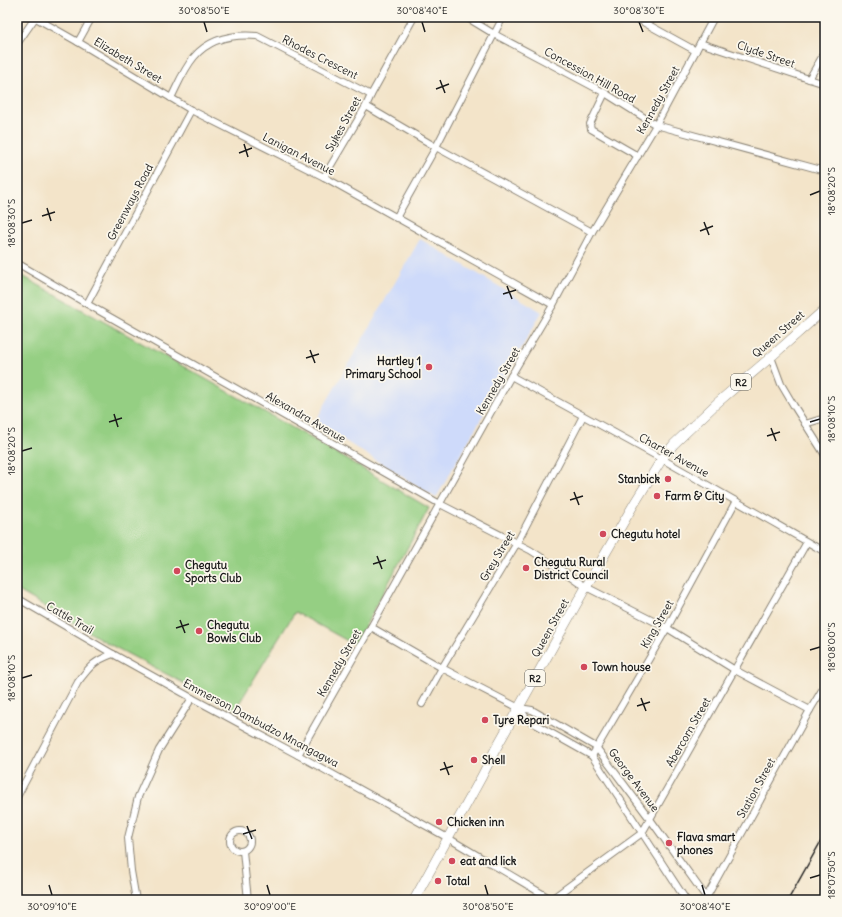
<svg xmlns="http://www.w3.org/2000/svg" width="842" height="917" viewBox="0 0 842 917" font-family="Delius,sans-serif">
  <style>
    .built { fill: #cedafa }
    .green { fill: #95cf83; stroke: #587650 }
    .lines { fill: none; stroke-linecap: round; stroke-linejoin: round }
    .minor-casing { stroke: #888072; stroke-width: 8 }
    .highway-casing { stroke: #888072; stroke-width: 10 }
    .minor { stroke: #fff; stroke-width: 6 }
    .highway { stroke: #fff; stroke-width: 9 }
    .rail { stroke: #1c1c1c; stroke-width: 1.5 }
    .ticks { fill: none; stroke: #1c1c1c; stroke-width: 1.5 }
    .poi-dot { fill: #d1495b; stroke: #fbf7ec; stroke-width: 1.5 }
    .labels { text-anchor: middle; stroke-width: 3.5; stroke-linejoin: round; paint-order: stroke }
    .shield { fill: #fbf7ec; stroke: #5f5e5a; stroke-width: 1 }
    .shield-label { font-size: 10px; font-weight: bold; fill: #1c1c1c }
    .street-label { font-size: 11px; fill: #1c1c1c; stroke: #fbf7ec }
    .poi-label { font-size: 11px; font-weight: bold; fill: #1c1c1c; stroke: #fbf7ec; text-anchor: start }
    .neatline { fill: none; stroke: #1c1c1c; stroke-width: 1.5 }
    .ticks-label { font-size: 10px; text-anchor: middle; fill: #1c1c1c }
  </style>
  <rect width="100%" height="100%" fill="#fbf7ec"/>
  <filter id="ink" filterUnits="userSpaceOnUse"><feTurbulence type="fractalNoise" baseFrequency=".025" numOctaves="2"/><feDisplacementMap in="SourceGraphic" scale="8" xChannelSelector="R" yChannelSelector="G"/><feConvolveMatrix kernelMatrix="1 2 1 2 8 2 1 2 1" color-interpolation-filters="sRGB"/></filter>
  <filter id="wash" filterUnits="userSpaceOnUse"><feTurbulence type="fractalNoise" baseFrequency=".012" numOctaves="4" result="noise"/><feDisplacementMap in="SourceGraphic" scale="16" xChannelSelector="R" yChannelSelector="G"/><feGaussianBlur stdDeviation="0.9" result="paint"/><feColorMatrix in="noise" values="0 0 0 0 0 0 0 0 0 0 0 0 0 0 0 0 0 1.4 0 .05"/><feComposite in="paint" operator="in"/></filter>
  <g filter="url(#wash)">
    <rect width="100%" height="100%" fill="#f3e4c9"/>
    <!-- built -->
    <polygon class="built" points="420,239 542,312 436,498 315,422"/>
    <!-- green -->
    <polygon class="green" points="17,273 309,437 429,508 355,645 295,612 235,710 111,645 17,590"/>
  </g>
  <g filter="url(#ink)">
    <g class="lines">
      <defs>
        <g id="minor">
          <polyline points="34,17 78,42"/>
          <polyline points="92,17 78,42 191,110 324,177 553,305"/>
          <polyline points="466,17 494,34 605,93 656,125 825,171"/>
          <polyline points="634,17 696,51"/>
          <polyline points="700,43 809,79 825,84"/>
          <polyline points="17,44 35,18"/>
          <polyline points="809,79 825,52"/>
          <polyline points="605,93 590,124 591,129 638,156"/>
          <path d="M171 98C178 84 184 69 194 57 210 38 233 34 257 36L371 95"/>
          <polyline points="366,106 436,147 592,232"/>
          <polyline points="324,177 366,106 371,95 414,17"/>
          <polyline points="396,218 436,147 503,17"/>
          <polyline points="17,263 87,304 440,504 530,550 566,573 586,587 667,628 735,670 810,710"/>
          <polyline points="87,304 191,110"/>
          <polyline points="771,357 781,384 794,406 825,455"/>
          <polyline points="511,376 662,459 825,552"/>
          <polyline points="805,424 825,418"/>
          <polyline points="17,598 113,654 192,698 298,755 448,838 551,899"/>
          <polyline points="371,627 442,668 519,708 532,710 596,747 650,819 706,897"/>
          <polyline points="422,704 442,668 517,543 583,416"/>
          <polyline points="519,708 528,720 592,756 686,900"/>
          <polyline points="298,755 371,627 511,376 553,305 592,232 656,125 714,17"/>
          <polyline points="592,756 667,628 736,501"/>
          <path d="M17 797 78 682C90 666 94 661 113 654"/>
          <circle cx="240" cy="841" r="10"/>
          <polyline points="243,851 248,900"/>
          <polyline points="17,892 19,900"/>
          <polyline points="136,900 131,871 128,838 138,797 159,750 192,698"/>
          <polyline points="550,900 642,833 807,542"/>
          <polyline points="705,900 810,710 825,685"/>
        </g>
        <polyline id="highway" points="414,900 482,776 495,750 586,587 634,504 662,459 674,444 717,403 771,357 825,309"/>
      </defs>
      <!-- minor casing -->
      <use href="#minor" class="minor-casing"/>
      <!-- highway casing -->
      <use href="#highway" class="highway-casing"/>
      <!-- minor -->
      <use href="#minor" class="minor"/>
      <!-- highway -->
      <use href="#highway" class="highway"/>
      <!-- rail -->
      <polyline class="rail" points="788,900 825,834"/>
    </g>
  </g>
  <!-- ticks -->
  <path class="ticks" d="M204 22 207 32M422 22 425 32M639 22 643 32M440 80 445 93M436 89 449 84M244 144 248 157M239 153 252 148M810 195 820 191M47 208 51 221M42 216 55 212M704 222 709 235M22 223 32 220M700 231 713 226M507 286 512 299M503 294 516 290M310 350 315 363M306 358 319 354M114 414 118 427M109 422 122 418M810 422 820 419M771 428 776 441M767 436 780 432M22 451 32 448M574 492 579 505M570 500 583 496M377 556 382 569M373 564 386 560M180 620 185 633M176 628 189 624M810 650 820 647M22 678 32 675M641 698 646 711M637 706 650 702M444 762 449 775M440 770 453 766M247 826 252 839M243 834 256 830M810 878 820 875M49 885 52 895M267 885 270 895M485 885 488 895M702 885 705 895"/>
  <!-- markers -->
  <g class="poi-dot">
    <circle cx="429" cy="367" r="4"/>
    <circle cx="668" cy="479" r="4"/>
    <circle cx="657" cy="496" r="4"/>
    <circle cx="603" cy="534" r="4"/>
    <circle cx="526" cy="568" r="4"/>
    <circle cx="177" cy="571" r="4"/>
    <circle cx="199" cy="631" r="4"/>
    <circle cx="584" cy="667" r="4"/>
    <circle cx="485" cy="720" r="4"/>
    <circle cx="474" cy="760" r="4"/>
    <circle cx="439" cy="822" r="4"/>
    <circle cx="669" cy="843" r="4"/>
    <circle cx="452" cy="861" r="4"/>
    <circle cx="438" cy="881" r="4"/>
  </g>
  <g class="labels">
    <!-- shield labels -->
    <g class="shield">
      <rect x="731" y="374" width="20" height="16" rx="3"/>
      <rect x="525" y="670" width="20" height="16" rx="3"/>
    </g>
    <g class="shield-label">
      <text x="741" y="386">R2</text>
      <text x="535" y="682">R2</text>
    </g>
    <!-- street labels -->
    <g class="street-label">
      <text transform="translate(766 54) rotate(19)" y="4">Clyde Street</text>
      <text transform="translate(320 57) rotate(27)" y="4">Rhodes Crescent</text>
      <text transform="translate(128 60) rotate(31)" y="4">Elizabeth Street</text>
      <text transform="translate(590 75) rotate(29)" y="4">Concession Hill Road</text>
      <text transform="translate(658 100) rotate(-61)" y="4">Kennedy Street</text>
      <text transform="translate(343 124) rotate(-61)" y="4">Sykes Street</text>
      <text transform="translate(299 154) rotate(27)" y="4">Lanigan Avenue</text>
      <text transform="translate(130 202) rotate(-62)" y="4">Greenways Road</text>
      <text transform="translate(778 334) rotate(-41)" y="4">Queen Street</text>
      <text transform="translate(498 381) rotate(-60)" y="4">Kennedy Street</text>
      <text transform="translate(306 417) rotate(30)" y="4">Alexandra Avenue</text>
      <text transform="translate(674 455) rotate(29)" y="4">Charter Avenue</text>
      <text transform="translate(497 556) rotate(-59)" y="4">Grey Street</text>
      <text transform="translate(70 618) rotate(30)" y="4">Cattle Trail</text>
      <text transform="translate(657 624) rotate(-60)" y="4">King Street</text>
      <text transform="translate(550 628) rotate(-61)" y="4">Queen Street</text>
      <text transform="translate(339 663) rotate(-60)" y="4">Kennedy Street</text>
      <text transform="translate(261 723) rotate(28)" y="4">Emmerson Dambudzo Mnangagwa</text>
      <text transform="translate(688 732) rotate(-60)" y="4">Abercorn Street</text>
      <text transform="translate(634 780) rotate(53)" y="4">George Avenue</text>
      <text transform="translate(756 788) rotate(-61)" y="4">Station Street</text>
    </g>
    <!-- poi labels -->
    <g class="poi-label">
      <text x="421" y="365" text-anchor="end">Hartley 1<tspan x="421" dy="13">Primary School</tspan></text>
      <text x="660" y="483" text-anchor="end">Stanbick</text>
      <text x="665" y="500">Farm &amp; City</text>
      <text x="611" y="538">Chegutu hotel</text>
      <text x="534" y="566">Chegutu Rural<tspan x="534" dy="13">District Council</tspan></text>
      <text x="185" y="569">Chegutu<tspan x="185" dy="13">Sports Club</tspan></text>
      <text x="207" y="629">Chegutu<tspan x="207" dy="13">Bowls Club</tspan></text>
      <text x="592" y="671">Town house</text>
      <text x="493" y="724">Tyre Repari</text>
      <text x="482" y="764">Shell</text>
      <text x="447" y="826">Chicken inn</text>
      <text x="677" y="841">Flava smart<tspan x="677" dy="13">phones</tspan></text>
      <text x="460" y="865">eat and lick</text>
      <text x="446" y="885">Total</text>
    </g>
  </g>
  <!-- margin -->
  <rect width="842" height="917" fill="none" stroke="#fbf7ec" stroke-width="44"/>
  <rect x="22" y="22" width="798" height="873" class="neatline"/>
  <g class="ticks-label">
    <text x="204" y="14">30°08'50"E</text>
    <text x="422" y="14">30°08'40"E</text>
    <text x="639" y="14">30°08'30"E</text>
    <text transform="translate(831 191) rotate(-90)" y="4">18°08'20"S</text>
    <text transform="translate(11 223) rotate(-90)" y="4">18°08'30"S</text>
    <text transform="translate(831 419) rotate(-90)" y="4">18°08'10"S</text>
    <text transform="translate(11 451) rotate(-90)" y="4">18°08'20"S</text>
    <text transform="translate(831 647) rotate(-90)" y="4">18°08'00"S</text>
    <text transform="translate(11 678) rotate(-90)" y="4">18°08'10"S</text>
    <text transform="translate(831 875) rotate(-90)" y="4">18°07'50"S</text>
    <text x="52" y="910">30°09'10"E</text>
    <text x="270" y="910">30°09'00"E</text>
    <text x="488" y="910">30°08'50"E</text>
    <text x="705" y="910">30°08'40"E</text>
  </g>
</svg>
